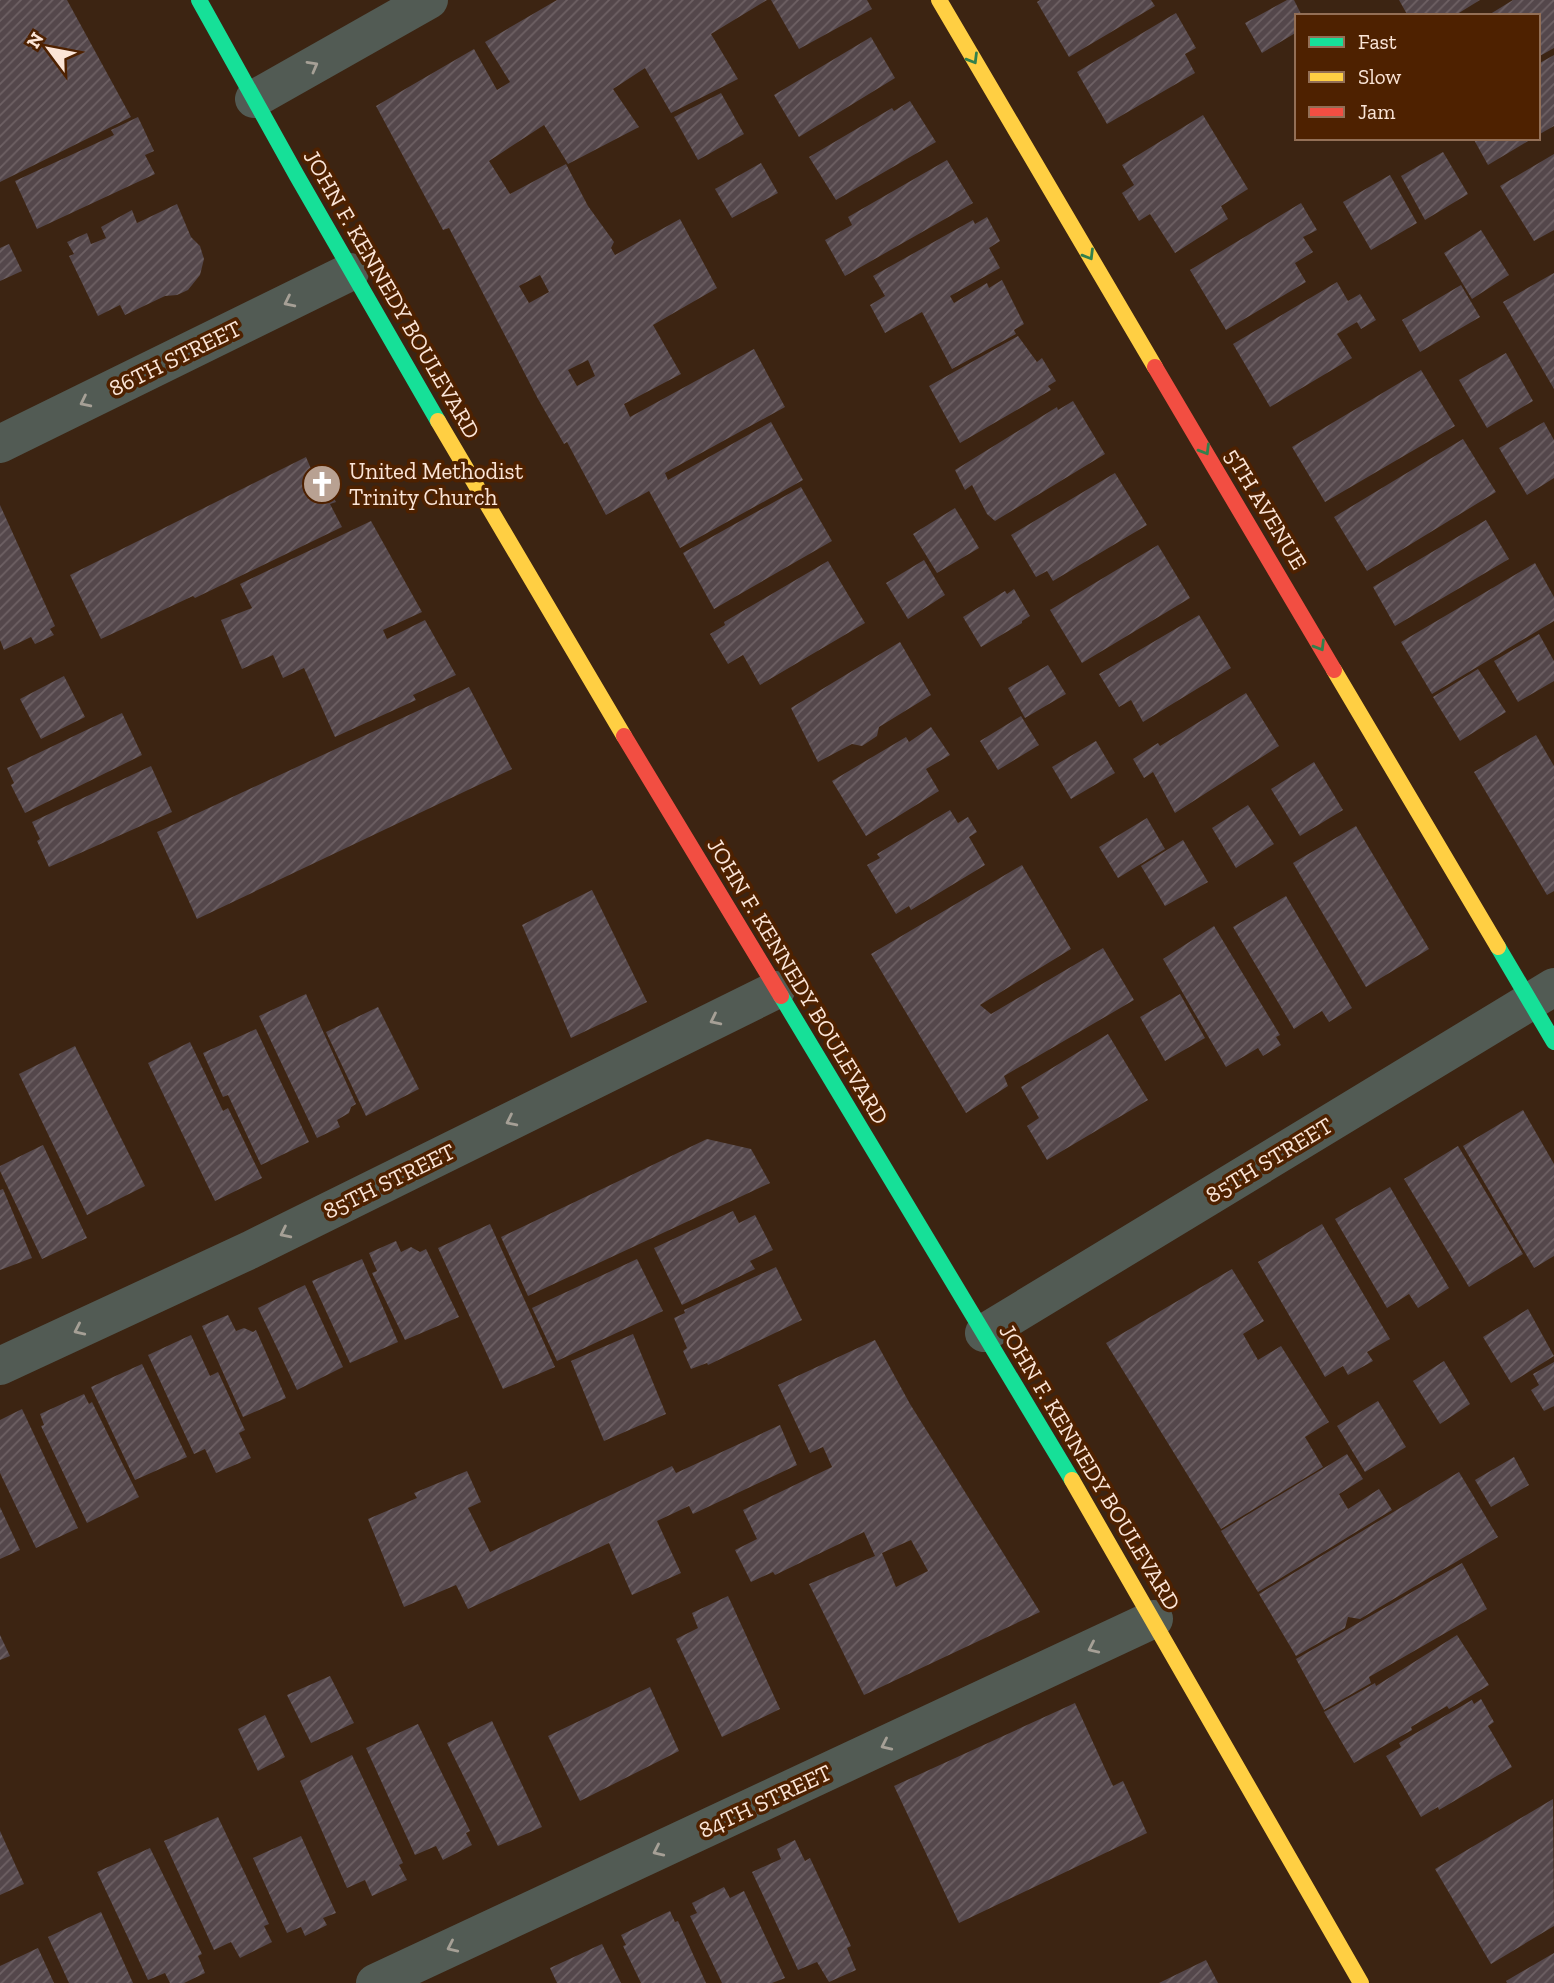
<svg xmlns="http://www.w3.org/2000/svg" width="1554" height="1983" viewBox="0 0 1554 1983" font-family="'Zilla Slab',serif">
  <style>
    .building { fill: url(#building-hatch); fill-rule: evenodd }
    .lines { fill: none; stroke-linecap: round; stroke-linejoin: round }
    .street { stroke: #525b54; stroke-width: 38 }
    .fast { stroke: #16e098; stroke-width: 16 }
    .slow { stroke: #ffcf43; stroke-width: 16 }
    .jam { stroke: #f24e42; stroke-width: 16 }
    .oneway { stroke: #32804c }
    .oneway2 { stroke: #a6a096 }
    .labels { text-anchor: middle; stroke-width: 7; stroke-linejoin: round; paint-order: stroke }
    .street-label { font-size: 23px; fill: #fbe5d7; stroke: #4e2100 }
    .poi-label { font-size: 23px; fill: #fbe5d7; stroke: #4e2100; text-anchor: start }
  </style>
  <defs>
    <pattern id="building-hatch" width="6" height="6" patternUnits="userSpaceOnUse" patternTransform="scale(1.75)"><rect width="6" height="6" fill="#54474b"/><path d="M-1 1l2-2M0 6l6-6M5 7l2-2" fill="none" stroke="#6e6164"/></pattern>
  </defs>
  <rect width="100%" height="100%" fill="#3c2412"/>
  <!-- building -->
  <g class="building">
    <polygon points="0,0 67,0 131,117 0,182"/>
    <path d="M557 0H767L711 34 738 79 671 113 645 68 613 89 639 127 568 164 544 125 489 161 510 194 566 164 588 206 614 242 611 248 615 255 680 219 717 288 653 325 681 374 624 404 630 417 754 349 785 407 665 473 668 480 771 422 803 480 680 548 649 491 606 515 567 442 564 444 538 399 449 228 443 230 376 106 474 49 497 90 510 82 485 42ZM540 275 549 292 529 303 519 286ZM588 360 595 376 577 386 568 370Z"/>
    <polygon points="771,0 867,0 872,9 799,49"/>
    <polygon points="1040,0 1151,0 1155,6 1069,57 1037,2"/>
    <polygon points="1287,0 1294,0 1302,16 1297,16 1297,32 1262,53 1245,23"/>
    <polygon points="1399,0 1480,0 1454,16 1408,16"/>
    <polygon points="1513,0 1554,0 1554,48 1538,57 1538,16 1487,16"/>
    <polygon points="1176,13 1196,48 1185,54 1195,73 1107,124 1077,72"/>
    <polygon points="871,37 895,78 799,137 774,95"/>
    <polygon points="1554,55 1554,126 1538,135 1538,64"/>
    <polygon points="721,93 744,134 698,160 674,117"/>
    <polygon points="910,101 936,142 836,200 809,157 892,108 894,111"/>
    <polygon points="1203,115 1248,189 1221,206 1228,219 1175,253 1150,214 1139,221 1122,193 1134,185 1122,165"/>
    <polygon points="138,117 154,151 145,155 155,174 37,229 15,181 114,135 111,130"/>
    <polygon points="1473,138 1533,138 1488,165"/>
    <polygon points="1443,152 1468,194 1425,220 1401,176"/>
    <polygon points="1554,154 1554,230 1534,241 1500,186"/>
    <polygon points="947,160 973,203 845,276 825,240 852,225 848,217"/>
    <polygon points="761,163 778,193 732,218 715,189"/>
    <polygon points="1390,175 1417,223 1371,250 1343,202"/>
    <polygon points="1301,203 1317,230 1303,237 1313,252 1295,263 1306,282 1226,330 1190,270"/>
    <polygon points="177,204 191,237 200,246 204,259 200,275 188,290 177,295 165,296 125,315 120,305 98,316 69,256 74,254 67,242 87,233 91,244 106,238 101,227 132,210 137,223"/>
    <polygon points="987,217 1000,241 989,248 1000,268 950,296 954,303 987,283 989,288 1002,280 1024,324 1014,330 1016,334 952,369 922,312 885,333 870,305 885,296 873,276 973,220 975,224"/>
    <polygon points="1481,230 1509,275 1472,299 1444,253"/>
    <polygon points="9,244 22,271 0,281 0,248"/>
    <polygon points="1554,273 1554,389 1503,302"/>
    <polygon points="1337,282 1348,301 1360,294 1376,320 1361,329 1357,322 1337,334 1352,358 1270,407 1233,344"/>
    <polygon points="1461,285 1480,317 1420,352 1402,320"/>
    <polygon points="1018,336 1037,362 1042,358 1056,381 1048,386 1051,390 960,443 929,386"/>
    <polygon points="1506,353 1533,401 1487,428 1459,380"/>
    <polygon points="1421,370 1455,426 1325,502 1292,447"/>
    <polygon points="1073,401 1105,454 995,521 987,514 972,485 965,490 955,470 1057,407 1058,410"/>
    <polygon points="1544,422 1554,440 1554,478 1527,495 1499,448"/>
    <polygon points="1463,439 1496,492 1367,571 1334,517"/>
    <polygon points="306,457 317,483 324,480 336,502 330,504 342,527 195,598 193,596 101,639 70,575"/>
    <polygon points="1115,473 1147,525 1053,581 1047,571 1036,577 1011,535"/>
    <polygon points="801,487 832,541 714,609 683,553"/>
    <polygon points="0,505 55,626 50,629 54,635 35,644 31,637 4,650 0,640"/>
    <polygon points="955,508 979,548 937,573 913,534"/>
    <polygon points="1486,520 1509,559 1395,626 1373,587"/>
    <polygon points="371,521 422,612 383,630 387,639 425,620 456,675 413,695 416,700 335,737 304,668 283,678 273,655 242,669 221,620 252,608 240,584"/>
    <polygon points="1158,545 1190,598 1082,663 1050,610"/>
    <polygon points="924,560 945,595 908,619 886,583"/>
    <polygon points="828,561 865,623 760,685 743,655 728,664 710,634 725,625 724,622"/>
    <polygon points="1535,563 1554,597 1554,621 1432,694 1401,642"/>
    <polygon points="1014,589 1030,616 1022,621 1022,623 981,647 963,617 1005,591 1007,594"/>
    <polygon points="1199,615 1231,668 1143,722 1131,700 1119,707 1099,674"/>
    <polygon points="1539,634 1554,661 1554,681 1518,702 1494,661"/>
    <polygon points="900,642 931,695 879,727 877,736 862,746 852,744 818,762 791,708"/>
    <polygon points="1048,665 1066,694 1025,718 1008,688"/>
    <polygon points="1478,669 1506,712 1460,741 1433,697"/>
    <polygon points="64,676 85,717 41,739 20,699"/>
    <polygon points="469,687 512,769 197,919 157,832"/>
    <polygon points="1246,693 1279,746 1175,813 1153,772 1144,778 1133,759 1158,743 1160,746"/>
    <polygon points="122,713 142,755 25,813 11,785 14,783 7,768"/>
    <polygon points="1021,716 1039,745 998,770 980,741"/>
    <polygon points="931,727 950,755 926,769 939,791 866,836 832,781 906,737 909,742"/>
    <polygon points="1536,735 1554,766 1554,891 1547,895 1474,772"/>
    <polygon points="1096,741 1115,773 1071,799 1052,767"/>
    <polygon points="1314,762 1343,810 1300,836 1271,789"/>
    <polygon points="151,766 172,812 49,867 37,841 40,839 32,822"/>
    <polygon points="1248,805 1274,844 1236,868 1212,828"/>
    <polygon points="950,810 958,823 968,817 977,832 969,837 985,865 911,910 909,906 896,914 867,865 880,858 877,854"/>
    <polygon points="1147,818 1165,849 1118,878 1099,847"/>
    <polygon points="1356,826 1429,949 1366,987 1293,863"/>
    <polygon points="1183,840 1208,882 1165,906 1141,866"/>
    <polygon points="1022,865 1071,949 980,1005 991,1014 1103,948 1134,1000 1004,1076 1008,1086 966,1113 871,954"/>
    <polygon points="592,890 647,1002 571,1038 522,925"/>
    <polygon points="1286,896 1352,1008 1329,1022 1322,1011 1294,1029 1233,927"/>
    <polygon points="1214,926 1280,1035 1276,1037 1281,1045 1263,1056 1258,1048 1226,1067 1163,959"/>
    <polygon points="306,994 356,1104 351,1107 349,1113 337,1120 340,1127 317,1138 259,1016"/>
    <polygon points="1180,994 1205,1038 1165,1061 1140,1017"/>
    <polygon points="378,1007 419,1089 366,1116 326,1032"/>
    <polygon points="256,1029 309,1142 261,1165 228,1095 223,1097 203,1053"/>
    <polygon points="1108,1034 1148,1100 1047,1160 1027,1126 1039,1118 1021,1087"/>
    <polygon points="190,1042 223,1111 228,1108 262,1178 215,1201 148,1063"/>
    <polygon points="75,1046 145,1186 87,1215 19,1074"/>
    <polygon points="1523,1110 1554,1164 1554,1256 1534,1268 1463,1146"/>
    <polygon points="707,1139 751,1149 770,1183 528,1296 501,1237"/>
    <polygon points="43,1145 87,1238 42,1259 0,1171 0,1166"/>
    <polygon points="1458,1146 1523,1254 1469,1287 1404,1179"/>
    <polygon points="1390,1187 1449,1288 1418,1308 1409,1294 1387,1308 1335,1219"/>
    <polygon points="3,1189 32,1258 0,1270 0,1190"/>
    <polygon points="733,1211 739,1223 755,1215 773,1250 750,1261 755,1269 682,1305 654,1248"/>
    <polygon points="490,1224 555,1367 503,1389 438,1248"/>
    <polygon points="1322,1224 1390,1339 1367,1352 1373,1361 1348,1375 1343,1366 1325,1377 1258,1262"/>
    <polygon points="396,1241 401,1252 411,1247 420,1252 426,1249 459,1317 405,1340 372,1273 377,1271 369,1253"/>
    <polygon points="362,1259 398,1342 350,1363 312,1281"/>
    <polygon points="637,1259 663,1311 557,1361 532,1308"/>
    <polygon points="776,1267 802,1320 708,1365 707,1363 691,1369 683,1351 687,1348 674,1318 685,1313 684,1310"/>
    <polygon points="1232,1269 1264,1321 1243,1334 1258,1360 1281,1346 1329,1422 1305,1437 1323,1467 1221,1529 1106,1343"/>
    <polygon points="305,1285 343,1367 297,1390 258,1308"/>
    <polygon points="1528,1309 1554,1356 1511,1383 1483,1337"/>
    <polygon points="228,1315 236,1331 244,1328 253,1332 256,1330 286,1398 243,1417 202,1326"/>
    <polygon points="633,1334 666,1414 604,1441 571,1361"/>
    <polygon points="191,1335 210,1376 218,1372 245,1430 239,1433 251,1458 216,1473 205,1449 194,1454 148,1355"/>
    <path d="M875 1340 910 1404 1040 1612 864 1695 809 1584 875 1556 864 1532 775 1575 773 1572 751 1582 735 1550 757 1539 743 1510 832 1467 823 1447 810 1453 778 1385ZM911 1540 928 1571 896 1587 882 1553Z"/>
    <polygon points="1444,1361 1470,1404 1440,1424 1413,1381"/>
    <polygon points="1554,1362 1554,1406 1544,1411 1531,1390 1539,1385 1533,1374"/>
    <polygon points="142,1364 187,1457 135,1480 91,1387"/>
    <polygon points="84,1394 89,1404 92,1402 139,1497 87,1523 41,1426 44,1425 40,1414"/>
    <polygon points="1378,1401 1406,1447 1365,1472 1337,1426"/>
    <polygon points="22,1409 78,1528 36,1548 0,1473 0,1420"/>
    <polygon points="780,1425 797,1465 693,1514 689,1506 657,1521 681,1573 632,1595 609,1543 468,1609 456,1585 404,1607 368,1519 417,1498 414,1493 467,1471 481,1502 468,1508 490,1552 672,1466 676,1473"/>
    <polygon points="1347,1454 1363,1479 1339,1494 1348,1509 1379,1489 1392,1510 1258,1592 1221,1531"/>
    <polygon points="1514,1457 1529,1485 1491,1507 1475,1480"/>
    <polygon points="1459,1472 1498,1537 1360,1619 1348,1617 1345,1628 1296,1656 1259,1594"/>
    <polygon points="0,1507 20,1550 0,1559"/>
    <polygon points="1462,1563 1487,1609 1369,1677 1371,1683 1324,1710 1296,1659"/>
    <polygon points="728,1596 780,1709 722,1737 676,1639 698,1628 692,1613"/>
    <polygon points="0,1635 10,1656 0,1660"/>
    <polygon points="1457,1635 1489,1685 1449,1709 1447,1706 1411,1727 1412,1730 1354,1763 1324,1712 1375,1683 1376,1686"/>
    <polygon points="330,1676 354,1723 311,1743 287,1695"/>
    <polygon points="650,1687 679,1751 580,1801 548,1736"/>
    <polygon points="1481,1699 1494,1722 1488,1726 1512,1767 1439,1810 1438,1807 1421,1817 1386,1756 1401,1747 1399,1743 1472,1700 1474,1704"/>
    <polygon points="1075,1703 1113,1786 1123,1781 1147,1833 959,1923 894,1786"/>
    <polygon points="265,1715 285,1757 258,1771 238,1729"/>
    <polygon points="492,1721 542,1827 498,1846 447,1743"/>
    <polygon points="418,1724 470,1831 466,1833 472,1845 443,1860 436,1846 415,1855 366,1748"/>
    <polygon points="352,1755 403,1863 399,1865 407,1880 372,1896 365,1880 347,1888 300,1781"/>
    <polygon points="1553,1799 1554,1926 1491,1964 1435,1869"/>
    <polygon points="218,1817 269,1924 264,1926 272,1942 240,1958 231,1942 214,1950 164,1841"/>
    <polygon points="0,1831 24,1884 0,1895"/>
    <polygon points="301,1836 336,1913 323,1918 327,1925 305,1936 301,1927 287,1933 253,1858"/>
    <polygon points="795,1840 805,1861 810,1858 851,1946 847,1948 856,1970 829,1982 817,1962 798,1970 752,1872 781,1859 777,1849"/>
    <polygon points="150,1848 202,1954 198,1956 205,1973 184,1983 170,1983 165,1973 148,1980 97,1872"/>
    <polygon points="724,1887 730,1898 744,1891 785,1978 772,1983 722,1983 690,1916 697,1913 692,1903"/>
    <polygon points="670,1911 675,1922 678,1921 706,1983 641,1983 623,1946 626,1945 621,1935"/>
    <polygon points="101,1912 133,1983 69,1983 48,1937"/>
    <polygon points="602,1944 621,1983 557,1983 550,1968"/>
    <polygon points="38,1948 54,1983 0,1983 0,1966"/>
    <polygon points="1554,1953 1554,1983 1507,1983 1506,1981"/>
    <polygon points="1206,1960 1218,1983 1159,1983"/>
  </g>
  <g class="lines">
    <!-- street -->
    <g class="street">
      <polyline points="254,99 429,0"/>
      <polyline points="0,444 350,272"/>
      <polyline points="984,1333 1554,987"/>
      <polyline points="0,1366 250,1250 776,990"/>
      <polyline points="375,1983 1154,1619"/>
    </g>
    <!-- fast -->
    <g class="fast">
      <polyline points="199,0 297,176 438,421"/>
      <polyline points="1498,947 1554,1042"/>
      <polyline points="781,996 1072,1480"/>
    </g>
    <!-- slow -->
    <g class="slow">
      <polyline points="939,0 1155,367"/>
      <polyline points="438,421 624,736"/>
      <polyline points="1334,670 1498,947"/>
      <polyline points="1072,1480 1361,1983"/>
    </g>
    <!-- jam -->
    <g class="jam">
      <polyline points="1155,367 1334,670"/>
      <polyline points="624,736 781,996"/>
    </g>
  </g>
  <!-- one-way arrows -->
  <defs><path id="oneway-chevron" d="M-2-3.5L2.5 0L-2 3.5" fill="none" stroke-width="1.6" stroke-linecap="round" stroke-linejoin="round" transform="scale(1.75)"/></defs>
  <g class="oneway">
    <use href="#oneway-chevron" transform="translate(973 59) rotate(59)"/>
    <use href="#oneway-chevron" transform="translate(1089 255) rotate(59)"/>
    <use href="#oneway-chevron" transform="translate(1205 450) rotate(59)"/>
    <use href="#oneway-chevron" transform="translate(1320 646) rotate(59)"/>
  </g>
  <g class="oneway2">
    <use href="#oneway-chevron" transform="translate(313 66) rotate(-29)"/>
    <use href="#oneway-chevron" transform="translate(289 302) rotate(154)"/>
    <use href="#oneway-chevron" transform="translate(85 402) rotate(154)"/>
    <use href="#oneway-chevron" transform="translate(715 1020) rotate(154)"/>
    <use href="#oneway-chevron" transform="translate(511 1121) rotate(154)"/>
    <use href="#oneway-chevron" transform="translate(285 1233) rotate(154)"/>
    <use href="#oneway-chevron" transform="translate(79 1330) rotate(155)"/>
    <use href="#oneway-chevron" transform="translate(1093 1648) rotate(155)"/>
    <use href="#oneway-chevron" transform="translate(886 1745) rotate(155)"/>
    <use href="#oneway-chevron" transform="translate(658 1851) rotate(155)"/>
    <use href="#oneway-chevron" transform="translate(452 1947) rotate(155)"/>
  </g>
  <!-- icons -->
  <defs>
    <symbol id="church-disc" viewBox="-11 -11 22 22"><circle r="9.5" fill="#b8a192" stroke="#4e2100"/><path d="M-1.2-6h2.4v3.5h3.3v2.4h-3.3V6h-2.4V-.1h-3.3v-2.4h3.3Z" fill="#fff"/></symbol>
  </defs>
  <g fill-rule="evenodd">
    <use href="#church-disc" x="300" y="462" width="44" height="44"/>
  </g>
  <g class="labels">
    <!-- street labels -->
    <g class="street-label">
      <text transform="translate(392 294) rotate(60)" y="8">JOHN F. KENNEDY BOULEVARD</text>
      <text transform="translate(175 358) rotate(-26)" y="8">86TH STREET</text>
      <text transform="translate(1266 509) rotate(59)" y="8">5TH AVENUE</text>
      <text transform="translate(798 981) rotate(59)" y="8">JOHN F. KENNEDY BOULEVARD</text>
      <text transform="translate(1269 1160) rotate(-31)" y="8">85TH STREET</text>
      <text transform="translate(389 1181) rotate(-26)" y="8">85TH STREET</text>
      <text transform="translate(1090 1467) rotate(59)" y="8">JOHN F. KENNEDY BOULEVARD</text>
      <text transform="translate(765 1801) rotate(-25)" y="8">84TH STREET</text>
    </g>
    <!-- poi labels -->
    <g class="poi-label">
      <text x="349" y="479">United Methodist<tspan x="349" dy="26">Trinity Church</tspan></text>
    </g>
  </g>
  <!-- legend -->
  <rect x="1295" y="14" width="245" height="126" fill="#4e2100" stroke="#936f56" stroke-width="2"/>
  <rect x="1309" y="37" width="35" height="10" fill="#16e098" stroke="#936f56" stroke-width="2"/>
  <text x="1358" y="49" font-size="21" fill="#fbe5d7">Fast</text>
  <rect x="1309" y="72" width="35" height="10" fill="#ffcf43" stroke="#936f56" stroke-width="2"/>
  <text x="1358" y="84" font-size="21" fill="#fbe5d7">Slow</text>
  <rect x="1309" y="107" width="35" height="10" fill="#f24e42" stroke="#936f56" stroke-width="2"/>
  <text x="1358" y="119" font-size="21" fill="#fbe5d7">Jam</text>
  <!-- north arrow -->
  <g transform="translate(49 49) rotate(302)" stroke="#4e2100" stroke-width="5" paint-order="stroke">
  <path d="M0-5L12 26L0 18L-12 26Z" fill="#fbe5d7"/>
  <text y="-10" font-size="19" font-weight="bold" text-anchor="middle" fill="#fbe5d7">N</text>
  </g>
</svg>
